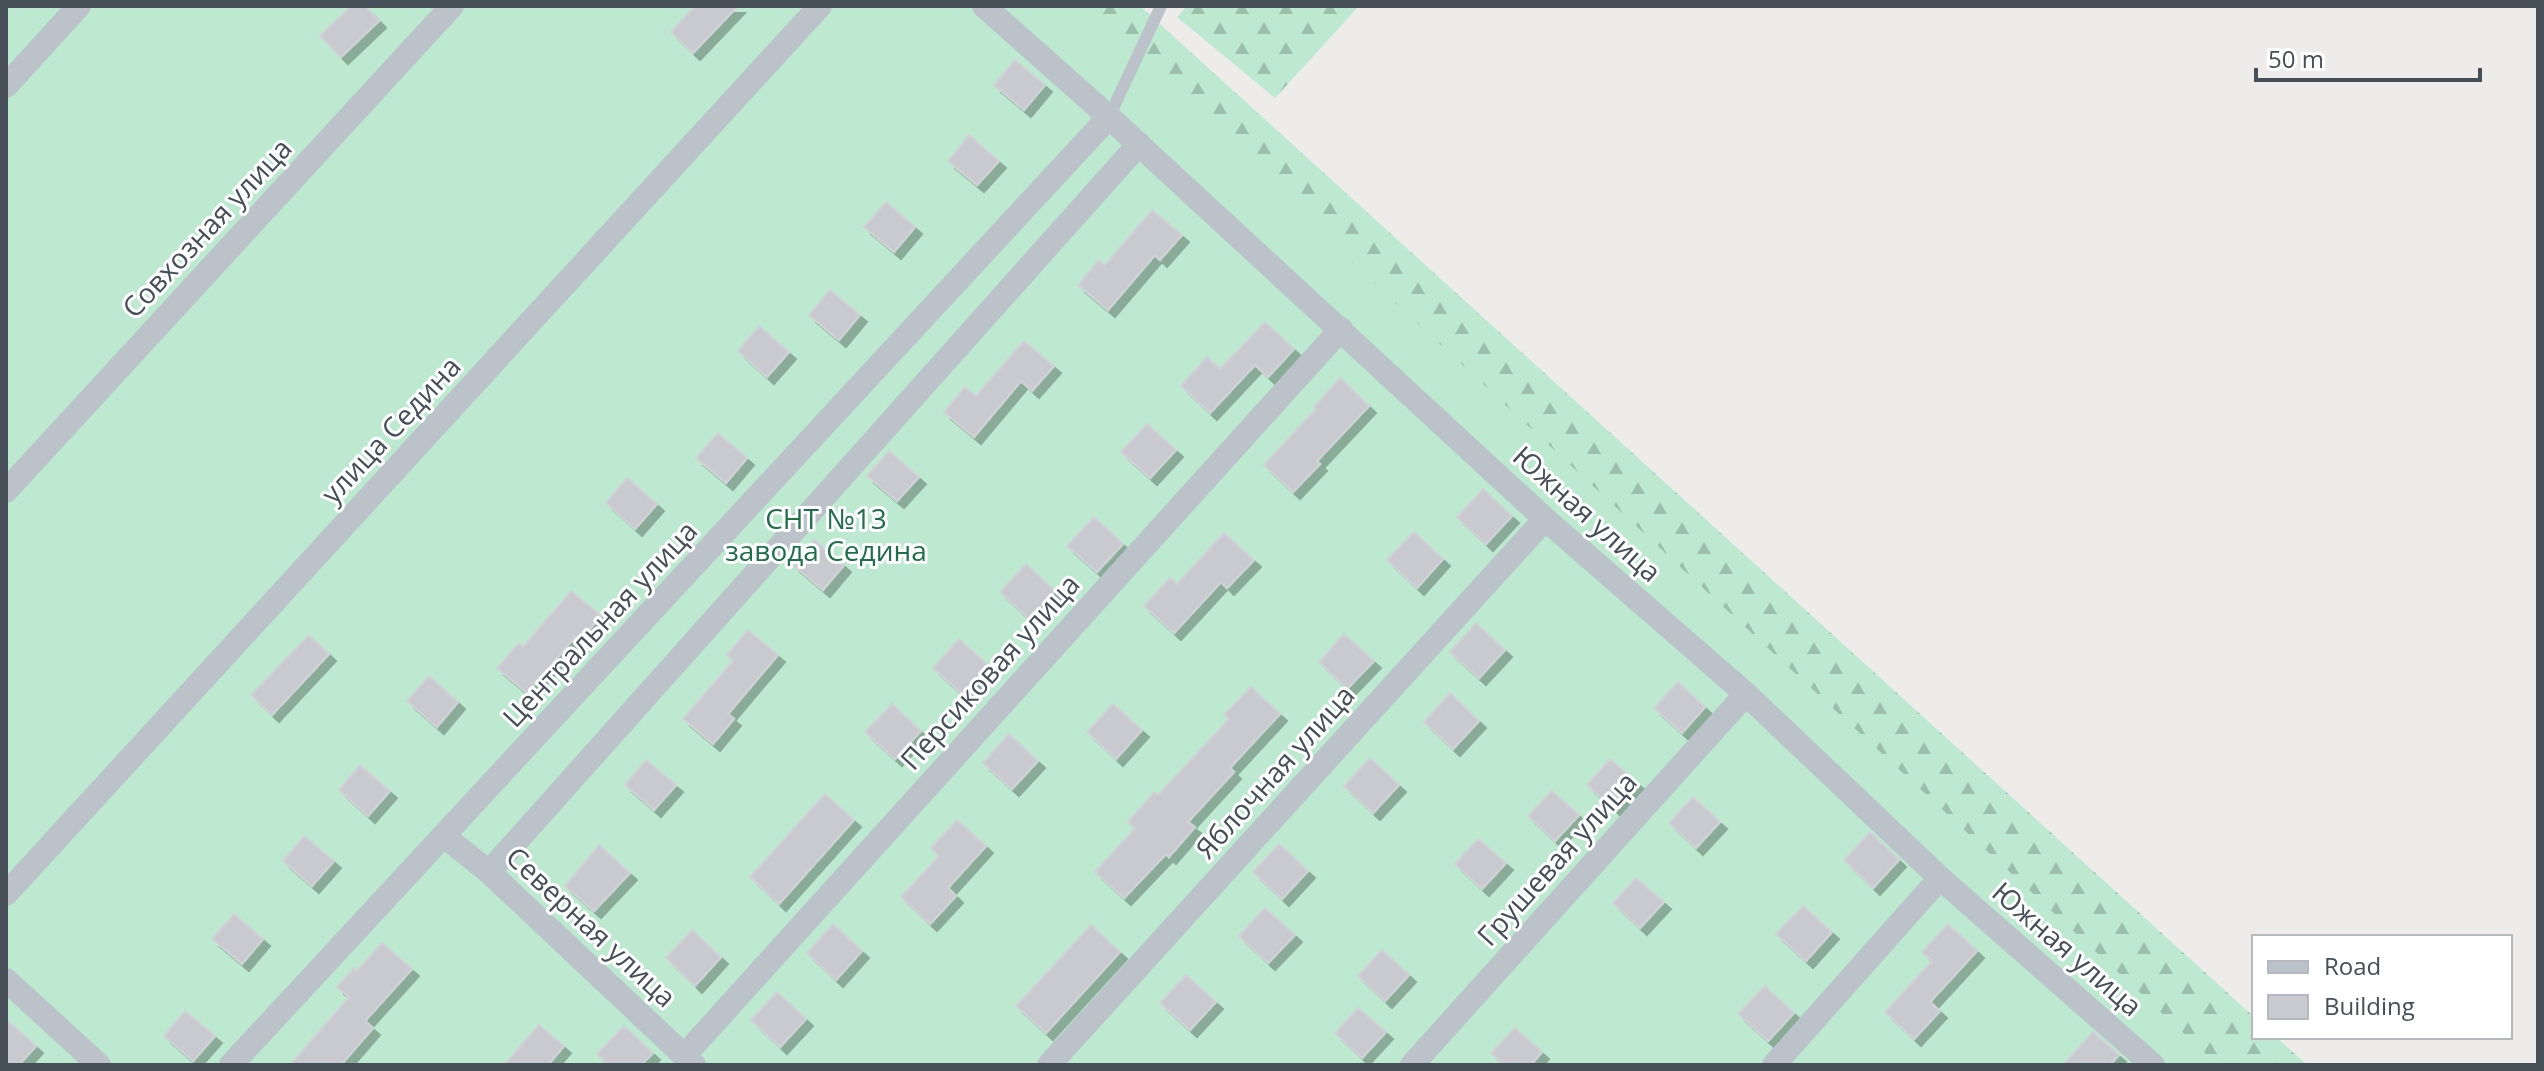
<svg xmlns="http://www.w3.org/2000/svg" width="2544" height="1071" viewBox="0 0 2544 1071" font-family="'Open Sans',sans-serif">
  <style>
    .forest { fill: url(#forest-firs) }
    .garden { fill: #bce9cf }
    .building { fill: #c9cad0; stroke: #d0d2d7; stroke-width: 2; filter: url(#shadow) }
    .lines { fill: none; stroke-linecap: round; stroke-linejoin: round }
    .service { stroke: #bbc2ca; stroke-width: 12 }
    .minor { stroke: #bbc2ca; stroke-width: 24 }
    .labels { text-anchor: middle; stroke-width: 6; stroke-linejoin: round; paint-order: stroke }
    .street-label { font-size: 28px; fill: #464e57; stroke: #fff }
    .park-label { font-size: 28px; fill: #1f704a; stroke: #fff }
  </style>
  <defs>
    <pattern id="forest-firs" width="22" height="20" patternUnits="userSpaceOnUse" patternTransform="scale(2)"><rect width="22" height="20" fill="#bce9cf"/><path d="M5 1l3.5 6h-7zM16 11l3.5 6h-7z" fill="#9bbfab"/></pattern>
    <filter id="shadow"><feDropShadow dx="7" dy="7" stdDeviation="0" flood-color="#0004"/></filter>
  </defs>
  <rect width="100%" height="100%" fill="#eeebeb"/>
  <!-- forest -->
  <g class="forest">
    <polygon points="1017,6 1140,6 2254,1017 2254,1037 2276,1037 2307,1065 2197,1065"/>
    <polygon points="1187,6 1359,6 1275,98 1177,17"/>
  </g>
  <!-- garden -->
  <polygon class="garden" points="6,6 1075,6 2218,1065 6,1065"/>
  <!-- building -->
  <g class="building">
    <polygon points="351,6 365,6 379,21 341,57 320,36"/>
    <polygon points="695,6 738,6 693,53 671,32"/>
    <polygon points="1015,60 1045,85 1024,110 994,85"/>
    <polygon points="969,135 999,161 977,185 948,161"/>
    <polygon points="886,202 915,227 894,252 864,227"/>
    <polygon points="1152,210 1182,235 1160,260 1155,255 1108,310 1078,285 1099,260 1105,265"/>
    <polygon points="830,290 860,315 839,340 809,315"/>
    <polygon points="1265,322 1294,349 1268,377 1255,365 1210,413 1181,386 1207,357 1220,369"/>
    <polygon points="759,326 789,352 767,377 738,351"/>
    <polygon points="1024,341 1054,366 1032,391 1021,381 974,437 944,412 965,387 976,396"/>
    <polygon points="1340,378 1369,406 1317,461 1320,464 1293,492 1264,465 1316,409 1314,407"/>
    <polygon points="1147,424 1176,450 1150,478 1121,452"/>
    <polygon points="718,433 747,458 726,483 696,458"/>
    <polygon points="889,451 919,477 897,501 867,476"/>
    <polygon points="627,478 657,504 635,529 606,503"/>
    <polygon points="1483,489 1512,516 1486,544 1457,517"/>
    <polygon points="1094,517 1123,544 1097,572 1067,546"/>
    <polygon points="1414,532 1443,559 1417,588 1387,560"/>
    <polygon points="1224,533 1254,560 1227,588 1221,582 1174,633 1144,606 1170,578 1177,584"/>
    <polygon points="815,540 844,565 823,590 793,565"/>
    <polygon points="1026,564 1055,591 1029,619 1000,592"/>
    <polygon points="571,591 601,616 580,641 575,637 527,693 497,668 519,643 523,647"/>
    <polygon points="1476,623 1505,650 1479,678 1450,652"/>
    <polygon points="748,630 778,655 728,714 734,719 713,744 683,719 733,661 727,655"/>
    <polygon points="1344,634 1374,661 1347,689 1319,662"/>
    <polygon points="309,635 329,654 272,715 251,695"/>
    <polygon points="959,639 989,666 962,694 933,668"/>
    <polygon points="429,676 458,702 437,727 407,701"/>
    <polygon points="1678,682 1705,707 1682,733 1654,708"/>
    <polygon points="1251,687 1280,714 1230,768 1234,772 1188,822 1195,827 1169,857 1166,854 1124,898 1095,872 1135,828 1128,822 1154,792 1158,795 1229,719 1224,715"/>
    <polygon points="1450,693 1479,721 1453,749 1424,722"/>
    <polygon points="892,704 921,731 895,759 865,732"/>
    <polygon points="1113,704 1142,730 1116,759 1087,732"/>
    <polygon points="1009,734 1038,761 1012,789 983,763"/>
    <polygon points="1370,758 1399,785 1373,813 1344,786"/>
    <polygon points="1610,759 1638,783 1614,809 1587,785"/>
    <polygon points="646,760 676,785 654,810 625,785"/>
    <polygon points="360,765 390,791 368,816 339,790"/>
    <polygon points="1552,791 1579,815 1555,841 1528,816"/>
    <polygon points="825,794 854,820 779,904 750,877"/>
    <polygon points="1693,797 1720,822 1696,848 1669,823"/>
    <polygon points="957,820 986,846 948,888 956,896 930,924 901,897 939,856 931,848"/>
    <polygon points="1870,832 1899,860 1873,888 1844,860"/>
    <polygon points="304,836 334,861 312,886 283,861"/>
    <polygon points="1478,839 1506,863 1482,889 1455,864"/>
    <polygon points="1279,844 1308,871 1282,899 1253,872"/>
    <polygon points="599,845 630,873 594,911 565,886"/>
    <polygon points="1636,878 1664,902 1640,928 1613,903"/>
    <polygon points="1803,906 1832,932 1806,961 1776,934"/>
    <polygon points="1265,908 1295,935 1268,963 1239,936"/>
    <polygon points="234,914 263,939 242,964 212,939"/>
    <polygon points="833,924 862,951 836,980 807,953"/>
    <polygon points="1948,924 1977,951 1930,1002 1940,1011 1914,1039 1885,1012 1932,961 1922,952"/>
    <polygon points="1091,925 1120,952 1046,1033 1016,1006"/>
    <polygon points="692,930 721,957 695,986 666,958"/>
    <polygon points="382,943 412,969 365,1021 373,1028 341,1065 290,1065 349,997 337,987 354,968 357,971"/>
    <polygon points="1382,950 1409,975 1385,1001 1358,976"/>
    <polygon points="1186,975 1216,1002 1190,1030 1160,1003"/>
    <polygon points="1765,986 1794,1013 1768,1041 1738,1014"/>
    <polygon points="777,992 806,1019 780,1047 751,1020"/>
    <polygon points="1358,1008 1386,1032 1362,1058 1335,1033"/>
    <polygon points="185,1011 215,1036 193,1061 164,1036"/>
    <polygon points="6,1019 36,1046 19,1065 6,1065"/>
    <polygon points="539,1025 564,1046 548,1065 504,1065"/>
    <polygon points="624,1026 653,1053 641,1065 609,1065 597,1054"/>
    <polygon points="1515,1028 1542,1052 1531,1065 1504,1065 1491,1053"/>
    <polygon points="2093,1032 2119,1055 2110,1065 2063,1065"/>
  </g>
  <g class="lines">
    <!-- service -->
    <polyline class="service" points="1109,117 1161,6"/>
    <!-- minor -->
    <g class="minor">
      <polyline points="984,6 1109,117 1545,519 1746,694 1940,878 2153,1065"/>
      <polyline points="6,86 79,6"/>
      <polyline points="6,491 452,6"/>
      <polyline points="444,836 489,872 694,1065"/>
      <polyline points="489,872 1139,144"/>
      <polyline points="6,894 820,6"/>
      <polyline points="6,980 99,1065"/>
      <polyline points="684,1056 1341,329"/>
      <polyline points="231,1065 1109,117"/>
      <polyline points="1049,1065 1545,519"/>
      <polyline points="1412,1065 1746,694"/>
      <polyline points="1774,1065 1940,878"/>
    </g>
  </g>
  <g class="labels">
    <!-- street labels -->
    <g class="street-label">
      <text transform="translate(207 228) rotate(-47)" y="10">Совхозная улица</text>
      <text transform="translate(391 430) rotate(-47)" y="10">улица Седина</text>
      <text transform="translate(1587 514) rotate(42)" y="10">Южная улица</text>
      <text transform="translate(600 624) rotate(-47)" y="10">Центральная улица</text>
      <text transform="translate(990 672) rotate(-48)" y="10">Персиковая улица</text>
      <text transform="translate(1275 772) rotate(-48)" y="10">Яблочная улица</text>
      <text transform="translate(1557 859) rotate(-48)" y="10">Грушевая улица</text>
      <text transform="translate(591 927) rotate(43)" y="10">Северная улица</text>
      <text transform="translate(2067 949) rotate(41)" y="10">Южная улица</text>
    </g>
    <!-- park labels -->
    <g class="park-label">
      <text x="826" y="529">СНТ №13<tspan x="826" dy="32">завода Седина</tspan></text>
    </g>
  </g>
  <!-- border -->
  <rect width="2544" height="1071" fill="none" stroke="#464e57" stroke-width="16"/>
  <!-- legend -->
  <rect x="2252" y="935" width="260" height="104" fill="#ffffff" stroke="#b5b8bc" stroke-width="2"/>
  <rect x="2268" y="961" width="40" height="12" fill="#bbc2ca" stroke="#b5b8bc" stroke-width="2"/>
  <text x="2324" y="975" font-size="24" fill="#464e57">Road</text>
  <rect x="2268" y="995" width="40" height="24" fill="#c9cad0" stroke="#b5b8bc" stroke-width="2"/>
  <text x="2324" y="1015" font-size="24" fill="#464e57">Building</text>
  <!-- scale -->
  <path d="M2256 68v12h224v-12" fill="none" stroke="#464e57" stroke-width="4"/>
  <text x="2268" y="68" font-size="24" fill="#464e57" stroke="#ffffff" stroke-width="6" paint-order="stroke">50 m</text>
</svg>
